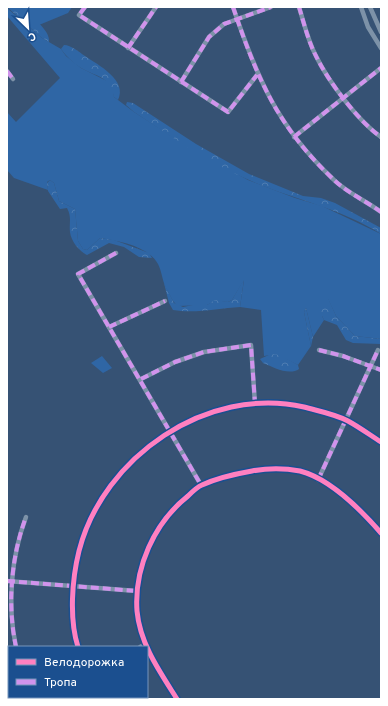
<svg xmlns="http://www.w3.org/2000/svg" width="388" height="706" viewBox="0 0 388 706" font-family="Overpass,sans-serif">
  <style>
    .green { fill: #2f66a5 }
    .forest { fill: url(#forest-crowns) }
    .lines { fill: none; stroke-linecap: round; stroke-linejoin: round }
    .minor { stroke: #7d92a8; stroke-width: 4.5 }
    .quiet { stroke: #d193ec; stroke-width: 4; stroke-dasharray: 8 4; stroke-linecap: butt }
    .cycleway-casing { stroke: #1b4f8f; stroke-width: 8 }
    .cycleway { stroke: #ff80c0; stroke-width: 5 }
  </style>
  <defs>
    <pattern id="forest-crowns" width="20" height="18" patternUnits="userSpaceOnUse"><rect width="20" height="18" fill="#2f66a5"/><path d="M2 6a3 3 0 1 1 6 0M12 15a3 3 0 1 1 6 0" fill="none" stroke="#4e7db2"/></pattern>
  </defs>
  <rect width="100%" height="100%" fill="#365274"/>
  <!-- green -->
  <g class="green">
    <polygon points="20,7 72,7 68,13 39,25"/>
    <path d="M7 8 42 38 61 49 66 56 81 68 107 81 113 88 114 97 134 112 187 146 248 180 295 198 322 206 381 234V339L355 336 336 316 328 299 322 316 324 320 313 337 306 308 304 312 311 346 298 365C286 359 277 353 264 356L261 310 240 307 244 280 232 300 228 302 215 301 207 305 178 306C172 302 170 294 166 288 162 280 162 272 158 264 148 246 119 241 100 238L87 250 83 249 78 241 75 209 59 201 54 183 50 180 47 182 48 190 14 178 7 170V112L16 122 60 78 7 16Z"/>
    <polygon points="102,356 112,368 103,373 91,363"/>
  </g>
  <!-- forest -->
  <g class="forest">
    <path d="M7 7H20C29 15 51 30 49 42L42 38Z"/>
    <path d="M64 45C71 45 79 52 85 56 98 65 128 80 118 100L114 97C110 76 97 77 81 68 73 63 66 56 61 49Z"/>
    <path d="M127 102 133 103 196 144 249 174 303 196 321 198 335 203 381 228V234C341 208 292 199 249 180 209 163 170 136 134 112L126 105Z"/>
    <path d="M50 180 54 183 59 201 75 209 78 241 83 249 87 250 100 238 114 240 149 253 152 258 139 257 124 247 109 243 87 255C79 251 71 241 70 232 69 223 72 217 67 208L60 209 48 191 47 183Z"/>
    <path d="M244 279 240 307C219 308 195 314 173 310L169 303 164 283 174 303 183 307 198 304 207 305 215 300 228 302 232 300Z"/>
    <polygon points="324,296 328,298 336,316 355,336 381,339 381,344 353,343 346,340 337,325 324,320 322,316 320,308"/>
    <polygon points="306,308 313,337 311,346 304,312"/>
    <path d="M271 354 280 355 298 365 299 369C289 376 273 367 263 363L260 359Z"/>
  </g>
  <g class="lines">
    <!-- minor -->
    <g class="minor">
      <polyline points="85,7 79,15 228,112 257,75"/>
      <path d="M233 7C257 78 277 126 333 179 346 192 366 201 381 212"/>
      <path d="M299 7C304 23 308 41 316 56 328 81 358 121 381 137"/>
      <polyline points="361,7 368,27 381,48"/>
      <polyline points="370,7 381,32"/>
      <polyline points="128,48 156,7"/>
      <polyline points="7,71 13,79"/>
      <polyline points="181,82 209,37 224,24 271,7"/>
      <polyline points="294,137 381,68"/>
      <polyline points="116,253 78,274 201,485"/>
      <polyline points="109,327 165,301"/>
      <polyline points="319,350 343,356 381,370"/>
      <polyline points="141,379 175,362 204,352 251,345 255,404"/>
      <polyline points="318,480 378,350"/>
      <polyline points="7,581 137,591"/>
      <path d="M16 647C7 605 11 557 26 517"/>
      <path d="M78 647C69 619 72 579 79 551 103 457 207 385 304 407 318 411 335 414 348 421 359 427 370 435 381 442"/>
      <polyline points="140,647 146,644"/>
      <polyline points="99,697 100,699"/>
      <polyline points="33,699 37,697"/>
      <path d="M177 699C160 672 140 644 137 611 134 568 154 523 188 496 192 492 197 487 202 485 217 478 235 474 252 471 268 468 284 468 300 471 331 479 361 510 381 533"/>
    </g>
    <!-- quiet -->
    <g class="quiet">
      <polyline points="85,7 79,15 228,112 257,75"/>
      <path d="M233 7C257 78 277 126 333 179 346 192 366 201 381 212"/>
      <path d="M299 7C304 23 308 41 316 56 328 81 358 121 381 137"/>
      <polyline points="128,48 156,7"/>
      <polyline points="7,71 13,79"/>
      <polyline points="181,82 209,37 224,24 271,7"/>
      <polyline points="294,137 381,68"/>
      <polyline points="116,253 78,274 201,485"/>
      <polyline points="109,327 165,301"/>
      <polyline points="319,350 343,356 381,370"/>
      <polyline points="141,379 175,362 204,352 251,345 255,404"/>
      <polyline points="318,480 378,350"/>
      <polyline points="7,581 137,591"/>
      <path d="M16 647C7 605 11 557 26 517"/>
      <polyline points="99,697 100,699"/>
      <polyline points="33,699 37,697"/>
    </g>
    <defs>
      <g id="cycleway">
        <path d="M78 647C69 619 72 579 79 551 103 457 207 385 304 407 318 411 335 414 348 421 359 427 370 435 381 442"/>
        <path d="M177 699C160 672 140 644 137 611 134 568 154 523 188 496 192 492 197 487 202 485 217 478 235 474 252 471 268 468 284 468 300 471 331 479 361 510 381 533"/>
      </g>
    </defs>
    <!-- cycleway casing -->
    <use href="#cycleway" class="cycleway-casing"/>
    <!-- cycleway -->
    <use href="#cycleway" class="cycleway"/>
  </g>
  <!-- border -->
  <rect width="388" height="706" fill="none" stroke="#ffffff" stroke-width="16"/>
  <!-- legend -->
  <rect x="8" y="646" width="140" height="52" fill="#1b4f8f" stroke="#7695bc"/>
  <rect x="16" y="659" width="20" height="6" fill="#ff80c0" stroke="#7695bc"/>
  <text x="44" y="666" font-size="12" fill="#ffffff">Велодорожка</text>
  <rect x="16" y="679" width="20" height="6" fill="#d193ec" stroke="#7695bc"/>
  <text x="44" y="686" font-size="12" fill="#ffffff">Тропа</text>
  <!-- north arrow -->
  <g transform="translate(28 28) rotate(155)" stroke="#1b4f8f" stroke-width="3" paint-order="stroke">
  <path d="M0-3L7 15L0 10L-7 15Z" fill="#ffffff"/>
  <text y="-6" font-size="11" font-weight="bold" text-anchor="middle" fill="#ffffff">С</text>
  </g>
</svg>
